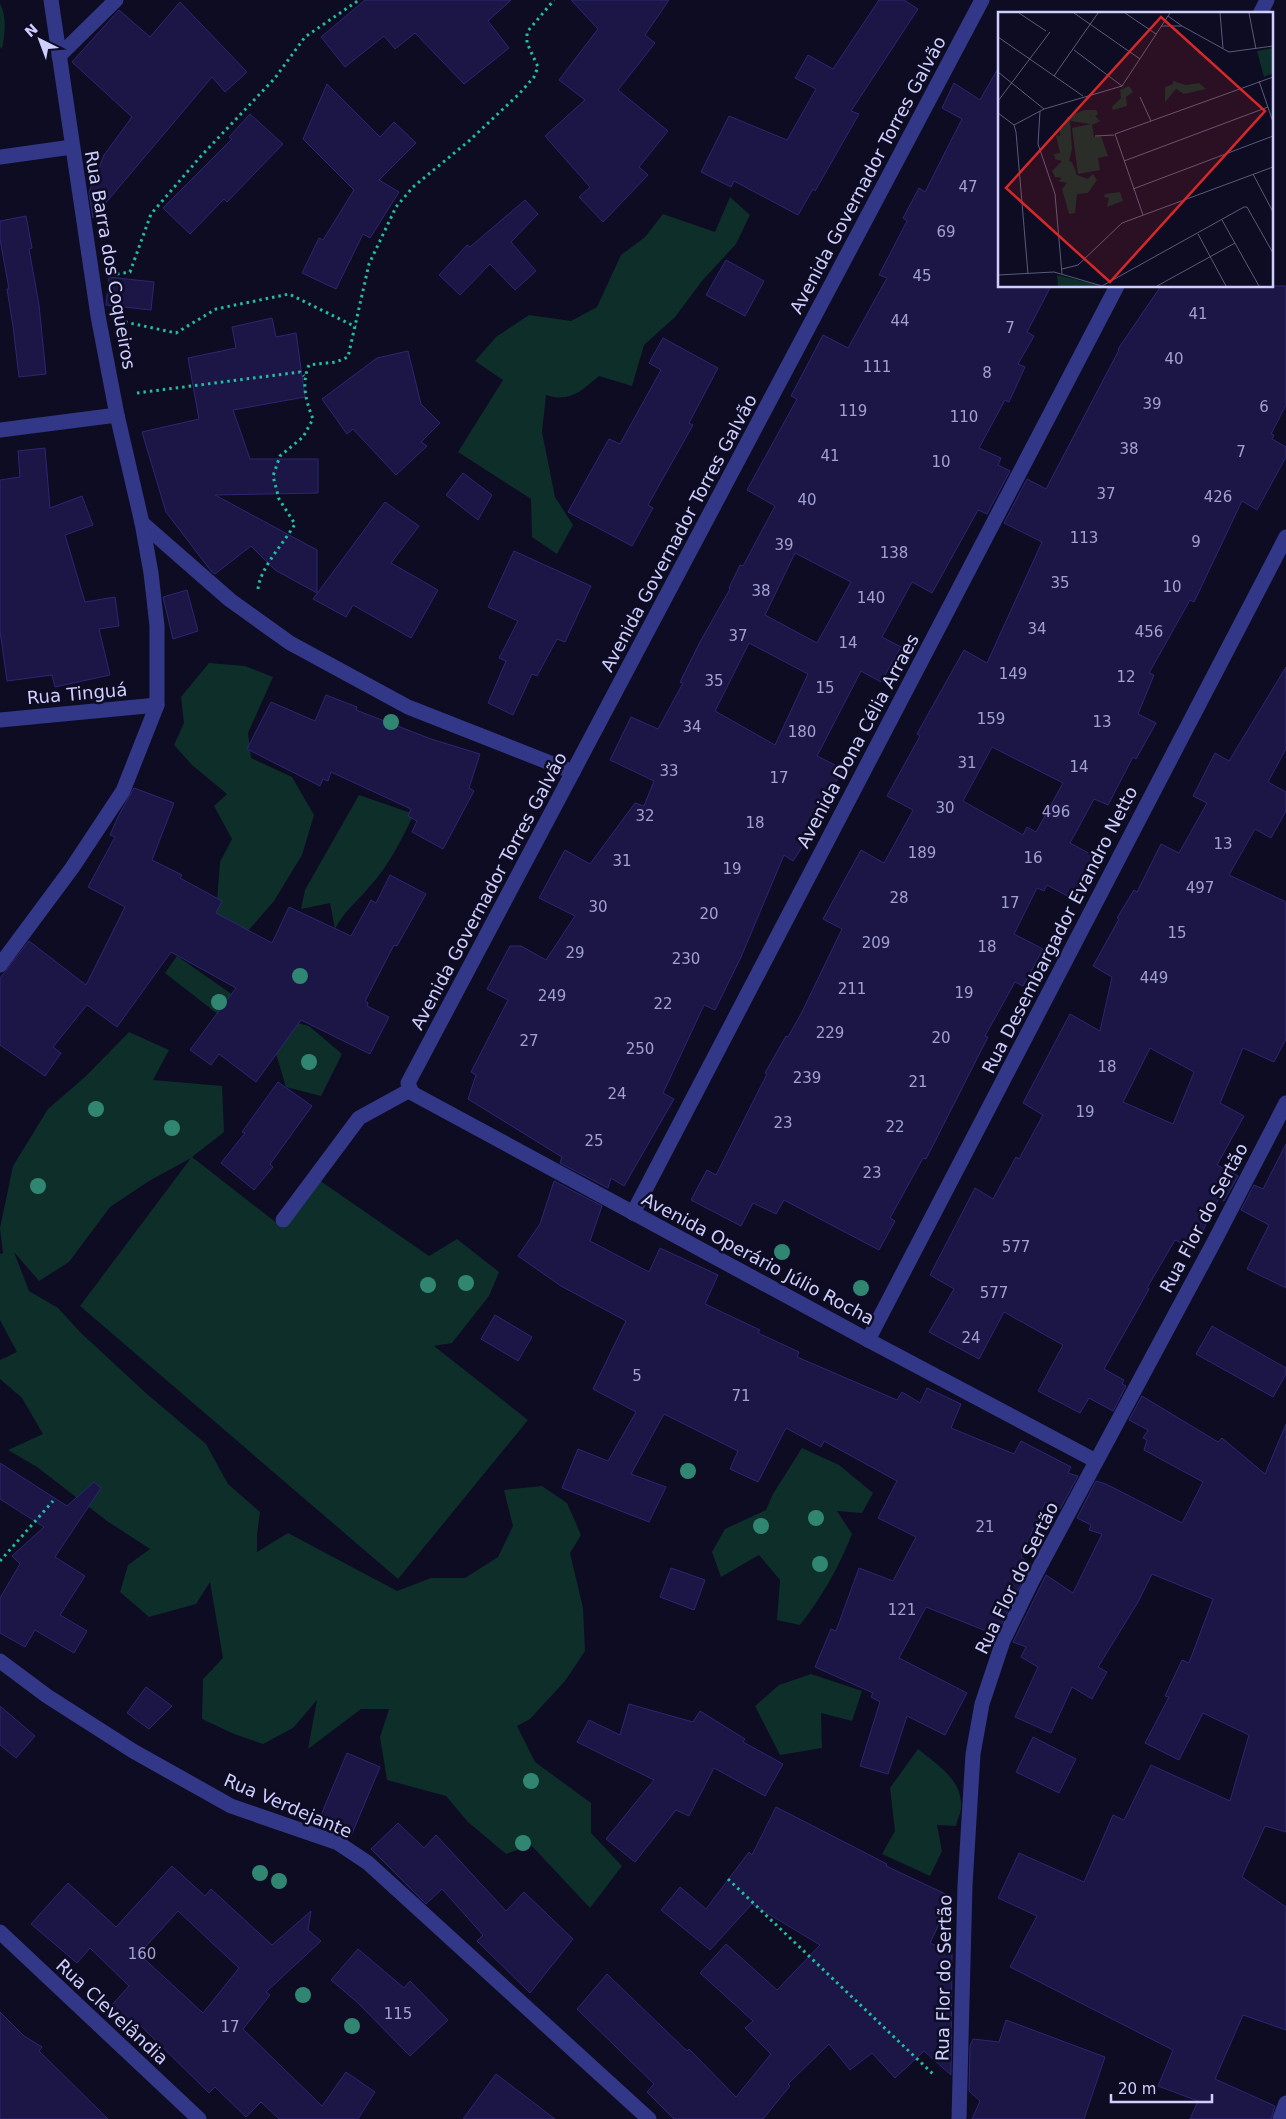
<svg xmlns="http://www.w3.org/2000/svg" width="1286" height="2119" viewBox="0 0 1286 2119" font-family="'DejaVu Sans',sans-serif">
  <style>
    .green { fill: #0e2e29 }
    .building { fill: #1b1646; stroke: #2d2674; fill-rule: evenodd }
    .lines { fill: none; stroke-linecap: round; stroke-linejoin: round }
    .path { stroke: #23bea4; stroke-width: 3; stroke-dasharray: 2.5 4; stroke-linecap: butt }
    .street { stroke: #323887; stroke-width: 15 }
    .tree { fill: #318672 }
    .labels { text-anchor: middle; stroke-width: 5; stroke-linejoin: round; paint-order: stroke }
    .number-label { font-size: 15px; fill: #a1a0d1 }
    .street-label { font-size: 18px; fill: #ceceff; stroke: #0d0c23 }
    .inset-road { fill: none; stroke: #5a5a7b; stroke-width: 1 }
    .view { fill: #d62828; fill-opacity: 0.15; stroke: #d62828; stroke-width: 2.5 }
    .inset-edge { fill: none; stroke: #ceceff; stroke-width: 2.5 }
  </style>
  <rect width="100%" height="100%" fill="#0d0c23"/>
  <!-- green -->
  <g class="green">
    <path d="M0 3C7 18 5 33 2 49L0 47Z"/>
    <path d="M730 197 750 215 736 244 702 281 675 317 644 345 632 386 599 376C581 391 570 403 546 395L542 432 555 497 573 525 557 554 532 537 531 499 458 452 503 380 475 361 496 337 529 315 571 321 597 307 621 255 645 237 663 214 715 232Z"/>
    <polygon points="209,663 245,666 273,677 248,733 251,758 292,777 314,815 302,855 274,901 247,932 216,914 220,862 232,839 214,806 227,794 192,765 174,745 184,723 181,697"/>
    <path d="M359 795 414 814C401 840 389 866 369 887 357 902 343 912 335 929L330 903 301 909 305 890Z"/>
    <polygon points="177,956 243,1002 274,1017 309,1026 342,1054 321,1096 286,1087 276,1054 242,1033 165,973"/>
    <polygon points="129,1032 169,1050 153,1080 222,1086 224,1132 192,1157 283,1228 319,1180 429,1256 457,1239 499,1272 489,1296 452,1343 434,1346 528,1420 398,1579 80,1306 191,1158 149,1181 110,1207 69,1262 39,1281 14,1252 29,1291 58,1308 80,1332 147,1394 206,1444 228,1484 260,1512 257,1534 257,1552 288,1533 397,1591 431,1578 465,1578 498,1557 513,1526 504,1490 542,1486 567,1503 581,1535 570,1553 583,1608 585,1651 565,1681 530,1719 517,1726 535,1762 591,1803 591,1833 622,1866 590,1908 531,1845 506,1854 468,1822 446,1796 387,1780 380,1737 389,1709 361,1709 308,1749 317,1700 293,1728 263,1744 234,1734 202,1719 203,1679 223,1658 210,1582 196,1604 149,1617 120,1592 128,1565 150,1549 107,1521 37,1467 8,1450 43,1434 22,1398 0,1379 0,1360 17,1352 0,1320 0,1254 3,1253 0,1228 13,1166 48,1109 86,1076"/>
    <path d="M802 1448 839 1465 873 1493 862 1513 837 1511 852 1534C839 1567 822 1597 800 1625L777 1620 780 1580 759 1555 721 1577 712 1552 725 1529 766 1510 773 1494Z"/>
    <polygon points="811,1674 862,1691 852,1721 821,1713 822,1748 780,1755 755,1706 779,1685"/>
    <path d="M918 1749C936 1764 963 1780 961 1807 961 1813 957 1820 956 1826L937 1825 942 1851 930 1876 882 1854 895 1831 890 1788Z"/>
  </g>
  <!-- building -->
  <g class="building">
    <polygon points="365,0 511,0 488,21 509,48 464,84 415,33 395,49 384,36 345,67 321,37"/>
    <polygon points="571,0 669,0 645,35 655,43 618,90 668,131 639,167 648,175 603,222 579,197 590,187 545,136 585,100 559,80 598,29"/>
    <polygon points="879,0 904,0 918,9 851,111 859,114 815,191 813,189 798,215 734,181 731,187 701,172 729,116 787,140 816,89 795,78 808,55 833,69"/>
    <polygon points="180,2 247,72 225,92 212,77 93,218 89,192 104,155 132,117 72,62 119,10 150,37"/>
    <path d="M1000 65V286H1051L1027 332 1034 336 1018 364 1025 367 1009 402 1005 400 979 448 1001 458 998 465 1010 471 987 514 978 510 932 593 912 582 882 637 901 647 881 682 861 671 817 756 843 769 813 825 816 826 793 861 784 855 741 957 715 1010 704 1005 663 1093 674 1099 624 1186 611 1178 608 1188 560 1163 562 1157 468 1099 476 1075 471 1072 508 1000 487 989 510 946H521L546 960 575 916 539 898 565 850 590 864 635 803 644 806 654 781 610 760 631 717 658 729 683 683 680 682 700 642 730 589 729 588 740 565 743 566 775 506 747 490 797 399 791 396 823 335 848 348 887 278 879 275 907 221 903 218 919 188 925 192 962 119 942 108 954 83 980 100ZM795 553 851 582 817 643 765 615ZM749 643 808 674 775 745 715 711Z"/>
    <polygon points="327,84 380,137 394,122 416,143 379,180 399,192 370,238 363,234 336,289 302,273 319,238 323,240 354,190 303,139"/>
    <polygon points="250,114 283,144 227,202 224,199 190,234 163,208 232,139 229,137"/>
    <polygon points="525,200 538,214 511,242 536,271 515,290 490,264 460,295 439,275 467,245 470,247"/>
    <polygon points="26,216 32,248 29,249 39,305 46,374 19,377 13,326 7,289 9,289 0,239 0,221"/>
    <polygon points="726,260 764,281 745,316 706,295"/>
    <polygon points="109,277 154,282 151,310 106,305"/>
    <path d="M1161 286H1286V405L1271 434 1274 435 1272 439 1286 447V457L1257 510 1242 501 1194 602 1190 600 1149 673 1154 675 1138 714 1156 723 1136 759 1133 757 1108 805 1094 799 1070 843 1094 856 1071 898 1047 885 1044 891 1037 888 1014 934 1043 949 1023 986 1015 982 985 1036 988 1037 926 1159 923 1158 890 1218 895 1221 879 1250 784 1200 776 1214 753 1203 741 1226 691 1200 707 1170 716 1175 767 1074 765 1073 786 1036 788 1037 802 1012 842 929 823 919 861 850 884 863 911 814 913 810 887 796 920 736 917 734 964 650 987 663 1042 542 1004 523 1027 479 1046 489 1119 350 1118 349ZM992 747 1063 783 1036 832 1027 827 1023 835 963 801Z"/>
    <polygon points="272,318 276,337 296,333 305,397 233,410 250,459 318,459 318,493 215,495 317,550 317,593 275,570 251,546 215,574 211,571 166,512 142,432 199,419 188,358 236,348 232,327"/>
    <polygon points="663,338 718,368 689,423 693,425 648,505 653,508 632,546 568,512 609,439 620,444 661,370 649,363"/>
    <polygon points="408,351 421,404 440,423 421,442 427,446 396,475 353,429 347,434 322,399 377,358"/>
    <polygon points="45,448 50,508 82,496 93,525 65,535 85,602 115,597 119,626 99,629 110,675 55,687 52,675 7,681 0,631 0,480 20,477 18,451"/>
    <polygon points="463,473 492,495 478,520 446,495"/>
    <polygon points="385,502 419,526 391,563 438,590 411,638 353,605 346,617 313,599"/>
    <polygon points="514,551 591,586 565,642 557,639 537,676 532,674 513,715 488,703 506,661 499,658 518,621 488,607"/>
    <polygon points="187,590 198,631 173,639 163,597"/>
    <path d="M1286 667V749L1268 782 1286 792V811L1271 838 1255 829 1229 875 1286 902V1039L1274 1062 1243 1048 1220 1103 1244 1116 1217 1165 1238 1176 1224 1201 1219 1198 1194 1249 1175 1240 1147 1288 1149 1289 1104 1369 1124 1380 1122 1384 1126 1386 1113 1411 1089 1398 1080 1413 1038 1391 1063 1345 1004 1312 979 1359 929 1332 954 1289 930 1275 975 1188 993 1199 1016 1157 1019 1159 1043 1115 1023 1103 1070 1014 1100 1031 1112 977 1093 966 1119 919 1117 918 1134 890 1137 892 1161 844 1179 853 1207 803 1193 796 1215 753 1229 761ZM1150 1048 1194 1072 1173 1124 1123 1102Z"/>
    <polygon points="326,695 357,707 356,710 431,739 480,754 469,788 474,791 443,849 412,832 417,821 408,816 411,809 331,772 328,781 323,779 320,786 247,749 271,702 315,721"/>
    <polygon points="134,788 174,803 152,860 182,875 180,878 222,901 216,913 272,943 289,907 351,936 371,900 376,903 390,875 426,894 397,946 394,945 365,1001 368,1003 367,1006 389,1017 370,1054 301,1020 256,1082 219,1054 211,1065 190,1050 236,988 171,952 117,1027 87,1005 53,1047 61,1053 45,1076 0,1045 0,978 29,941 86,985 125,907 88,887 115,837 110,835 119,815"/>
    <polygon points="278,1082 312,1106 270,1164 273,1167 254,1190 221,1163 245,1133 242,1132"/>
    <polygon points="1286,1144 1286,1288 1247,1269 1269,1225 1241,1210 1254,1185 1263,1189"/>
    <polygon points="554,1181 602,1206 590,1241 649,1272 660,1248 718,1275 705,1304 760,1330 758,1333 799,1352 797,1357 897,1400 902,1392 920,1403 927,1388 961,1404 951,1428 1014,1454 1021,1441 1071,1467 1068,1473 1078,1476 1060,1509 1045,1502 1021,1557 1031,1564 996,1635 926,1607 899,1658 967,1693 945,1735 907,1716 888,1774 860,1766 880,1702 871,1697 873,1693 815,1667 831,1629 836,1631 859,1568 893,1581 916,1537 878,1518 897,1481 824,1441 821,1447 786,1428 758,1482 730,1469 738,1451 664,1414 631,1474 666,1487 649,1522 562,1488 578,1449 608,1461 636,1412 593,1389 626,1321 561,1286 518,1256 540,1224"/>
    <polygon points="495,1315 532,1337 518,1361 481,1339"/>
    <polygon points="1212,1326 1286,1368 1286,1374 1273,1397 1196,1354"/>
    <polygon points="1142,1396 1218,1442 1222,1438 1265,1474 1286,1424 1286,1832 1265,1826 1242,1877 1286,1907 1286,2030 1243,2015 1215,2079 1275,2106 1271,2119 1190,2119 1198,2101 1158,2086 1173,2050 1010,1967 1037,1916 998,1898 1019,1853 1084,1882 1113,1815 1124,1820 1151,1765 1230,1801 1249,1735 1203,1713 1179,1760 1145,1743 1169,1697 1165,1696 1182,1660 1189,1663 1213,1599 1152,1574 1138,1602 1098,1667 1107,1672 1092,1699 1072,1687 1051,1733 1015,1717 1038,1667 1021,1657 1026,1647 1013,1642 1046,1575 1073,1593 1102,1534 1089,1530 1091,1525 1077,1518 1096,1481 1106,1484 1182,1523 1203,1482 1144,1450 1147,1440 1143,1438 1148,1430 1129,1420"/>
    <polygon points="0,1463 67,1506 94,1482 101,1488 55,1557 85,1576 60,1615 87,1631 74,1653 35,1630 25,1647 0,1633 0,1598 20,1564 12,1556 44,1527 0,1499"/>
    <polygon points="671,1568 705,1580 694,1610 660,1597"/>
    <polygon points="146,1687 172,1706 149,1729 127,1713"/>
    <polygon points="629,1704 693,1722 700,1711 745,1739 743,1742 783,1764 765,1796 714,1768 689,1816 676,1810 635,1862 606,1839 654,1780 577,1742 589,1720 620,1735"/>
    <polygon points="0,1706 35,1736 16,1758 0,1745"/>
    <polygon points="1033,1737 1076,1759 1059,1793 1016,1772"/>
    <polygon points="347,1753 380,1767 351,1836 321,1815"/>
    <polygon points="776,1807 887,1864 886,1866 952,1897 930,1943 952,1953 951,2075 924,2051 895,2078 872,2053 850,2070 829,2044 788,2084 790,2086 763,2119 674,2119 647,2092 654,2084 577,2009 607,1974 687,2051 689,2049 736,2097 771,2054 745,2028 753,2021 700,1973 726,1944 777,1990 820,1945 752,1904 710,1950 661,1910 680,1887 706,1909 749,1852 752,1855"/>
    <polygon points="398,1823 424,1848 436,1835 506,1911 524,1892 573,1939 530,1993 477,1941 483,1935 442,1889 426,1904 371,1849"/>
    <path d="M172 1866 205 1896 211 1889 272 1945 311 1911 308 1930 321 1941 266 1992 270 1995 243 2029 322 2106 346 2072 375 2092 358 2119H279L261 2102 246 2117 215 2087 209 2093 137 2022 131 2028 110 2007 129 1986 90 1948 77 1963 31 1924 68 1883 116 1927ZM178 1911 239 1968 203 2013 139 1954Z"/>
    <polygon points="358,1949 404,1988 410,1981 448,2020 410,2056 358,2003 331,1980"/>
    <polygon points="0,2012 24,2036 42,2047 39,2051 108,2119 0,2119"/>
    <polygon points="1006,2020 1105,2057 1084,2119 972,2119 980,2101 969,2091 970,2046 973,2039 999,2042"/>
    <polygon points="496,2074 555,2119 463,2119"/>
  </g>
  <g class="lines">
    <!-- path -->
    <g class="path">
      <polyline points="117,274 130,272 151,214 201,156 275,78 305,37 359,0"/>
      <polyline points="125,322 176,333 216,309 289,294 356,327"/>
      <polyline points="137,393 300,372 304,376"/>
      <path d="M258 589C260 568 284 543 295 524L279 499 273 476 280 456 303 437 313 419C306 401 301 384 309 365L336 362 348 357 369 264 396 207 413 187 470 140 519 94 534 77 538 67 527 43V32L554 0"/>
      <polyline points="0,1561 53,1501"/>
      <polyline points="728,1879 934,2075"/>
    </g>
    <!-- street -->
    <g class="street">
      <polyline points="982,0 408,1083 412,1093 868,1340 1096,1461"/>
      <polyline points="1260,14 1267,0"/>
      <polyline points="59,56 116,0"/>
      <polyline points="0,157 72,147"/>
      <polyline points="0,430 117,415"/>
      <polyline points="142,523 230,600 290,643 408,707 573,772"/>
      <polyline points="0,720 157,705"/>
      <polyline points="0,965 72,868 123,791 157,705 157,626 151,573 142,523 117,415 98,316 51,0"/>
      <polyline points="633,1213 1117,286"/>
      <polyline points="283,1220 359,1118 410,1090"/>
      <polyline points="868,1340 1286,537"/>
      <polyline points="0,1661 47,1696 133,1751 231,1806 338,1843 368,1863 649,2119"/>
      <polyline points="0,1932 199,2119"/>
      <polyline points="959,2119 965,1885 973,1754 982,1704 1003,1641 1032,1581 1214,1242 1286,1103"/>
      <polyline points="1280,2119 1286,2103"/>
    </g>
  </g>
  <!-- trees -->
  <g class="tree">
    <circle cx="391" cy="722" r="8"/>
    <circle cx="300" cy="976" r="8"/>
    <circle cx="219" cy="1002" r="8"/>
    <circle cx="309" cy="1062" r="8"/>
    <circle cx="96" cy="1109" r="8"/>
    <circle cx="172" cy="1128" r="8"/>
    <circle cx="38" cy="1186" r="8"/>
    <circle cx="782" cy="1252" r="8"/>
    <circle cx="466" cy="1283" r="8"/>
    <circle cx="428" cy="1285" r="8"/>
    <circle cx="861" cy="1288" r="8"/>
    <circle cx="688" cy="1471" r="8"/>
    <circle cx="816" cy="1518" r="8"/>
    <circle cx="761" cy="1526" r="8"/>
    <circle cx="820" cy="1564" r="8"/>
    <circle cx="531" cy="1781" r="8"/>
    <circle cx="523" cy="1843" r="8"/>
    <circle cx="260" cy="1873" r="8"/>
    <circle cx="279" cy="1881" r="8"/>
    <circle cx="303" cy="1995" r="8"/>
    <circle cx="352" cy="2026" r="8"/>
  </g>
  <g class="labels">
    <!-- number labels -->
    <g class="number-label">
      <text x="968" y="192">47</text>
      <text x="946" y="237">69</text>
      <text x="922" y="281">45</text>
      <text x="1198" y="319">41</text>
      <text x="900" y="326">44</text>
      <text x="1010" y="333">7</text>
      <text x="1174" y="364">40</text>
      <text x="877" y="372">111</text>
      <text x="987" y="378">8</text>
      <text x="1152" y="409">39</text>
      <text x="1264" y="412">6</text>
      <text x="853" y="416">119</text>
      <text x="964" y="422">110</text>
      <text x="1129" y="454">38</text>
      <text x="1241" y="457">7</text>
      <text x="830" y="461">41</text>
      <text x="941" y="467">10</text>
      <text x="1106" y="499">37</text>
      <text x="1218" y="502">426</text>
      <text x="807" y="505">40</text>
      <text x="1084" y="543">113</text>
      <text x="1196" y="547">9</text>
      <text x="784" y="550">39</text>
      <text x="894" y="558">138</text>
      <text x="1060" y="588">35</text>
      <text x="1172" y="592">10</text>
      <text x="761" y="596">38</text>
      <text x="871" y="603">140</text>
      <text x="1037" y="634">34</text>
      <text x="1149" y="637">456</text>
      <text x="738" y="641">37</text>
      <text x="848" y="648">14</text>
      <text x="1013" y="679">149</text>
      <text x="1126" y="682">12</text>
      <text x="714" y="686">35</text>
      <text x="825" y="693">15</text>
      <text x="991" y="724">159</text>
      <text x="1102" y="727">13</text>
      <text x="692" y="732">34</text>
      <text x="802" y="737">180</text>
      <text x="967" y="768">31</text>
      <text x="1079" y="772">14</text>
      <text x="669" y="776">33</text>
      <text x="779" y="783">17</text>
      <text x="945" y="813">30</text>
      <text x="1056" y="817">496</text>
      <text x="645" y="821">32</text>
      <text x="755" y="828">18</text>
      <text x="1223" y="849">13</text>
      <text x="922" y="858">189</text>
      <text x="1033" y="863">16</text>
      <text x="622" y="866">31</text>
      <text x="732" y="874">19</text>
      <text x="1200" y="893">497</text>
      <text x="899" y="903">28</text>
      <text x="1010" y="908">17</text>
      <text x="598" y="912">30</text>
      <text x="709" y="919">20</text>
      <text x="1177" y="938">15</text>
      <text x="876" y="948">209</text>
      <text x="987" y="952">18</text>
      <text x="575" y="958">29</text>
      <text x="686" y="964">230</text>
      <text x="1154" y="983">449</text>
      <text x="852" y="994">211</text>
      <text x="964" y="998">19</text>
      <text x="552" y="1001">249</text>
      <text x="663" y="1009">22</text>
      <text x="830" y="1038">229</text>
      <text x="941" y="1043">20</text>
      <text x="529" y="1046">27</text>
      <text x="640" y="1054">250</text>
      <text x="1107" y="1072">18</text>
      <text x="807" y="1083">239</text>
      <text x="918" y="1087">21</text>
      <text x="617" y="1099">24</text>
      <text x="1085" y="1117">19</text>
      <text x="783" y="1128">23</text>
      <text x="895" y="1132">22</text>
      <text x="594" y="1146">25</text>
      <text x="872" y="1178">23</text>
      <text x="1016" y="1252">577</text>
      <text x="994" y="1298">577</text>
      <text x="971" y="1343">24</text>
      <text x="637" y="1381">5</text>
      <text x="741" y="1401">71</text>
      <text x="985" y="1532">21</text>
      <text x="902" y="1615">121</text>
      <text x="142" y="1959">160</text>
      <text x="398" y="2019">115</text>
      <text x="230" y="2032">17</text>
    </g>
    <!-- street labels -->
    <g class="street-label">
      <text transform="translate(868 175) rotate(-62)" y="6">Avenida Governador Torres Galvão</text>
      <text transform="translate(110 260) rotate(80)" y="6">Rua Barra dos Coqueiros</text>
      <text transform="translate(679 533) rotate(-62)" y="6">Avenida Governador Torres Galvão</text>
      <text transform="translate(77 694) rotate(-5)" y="6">Rua Tinguá</text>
      <text transform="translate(858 741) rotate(-62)" y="6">Avenida Dona Célia Arraes</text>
      <text transform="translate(489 891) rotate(-62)" y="6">Avenida Governador Torres Galvão</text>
      <text transform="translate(1060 930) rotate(-63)" y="6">Rua Desembargador Evandro Netto</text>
      <text transform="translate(1204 1218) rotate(-62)" y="6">Rua Flor do Sertão</text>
      <text transform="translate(758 1259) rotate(28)" y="6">Avenida Operário Júlio Rocha</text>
      <text transform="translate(1017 1578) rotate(-64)" y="6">Rua Flor do Sertão</text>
      <text transform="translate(288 1806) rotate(23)" y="6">Rua Verdejante</text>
      <text transform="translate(944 1978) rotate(-89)" y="6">Rua Flor do Sertão</text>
      <text transform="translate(112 2012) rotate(43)" y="6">Rua Clevelândia</text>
    </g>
  </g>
  <!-- overview -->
  <g transform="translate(998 12)">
    <rect width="275" height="275" fill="#0d0c23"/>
    <path d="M275 36V61L266 65 259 39ZM175 69 188 73 201 71 208 77 186 82 178 77 167 90V75L175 72ZM131 74 135 80 128 85 129 94 115 98 114 95 123 86 122 78ZM98 98 100 102 97 104 102 109 94 113 96 125 103 124 110 144 100 146 102 158 80 162 74 116 93 112 72 109 74 137 71 149 74 150 79 163 90 167 95 162 99 168 90 181 79 182 77 201 71 202 64 177 69 171 60 169 64 166 57 165 54 159 64 149 57 147 56 142 62 141 58 123 62 124V115H66L69 105 86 98ZM122 180 125 189 109 195 111 186 106 185 107 182ZM59 263 104 274H60Z" fill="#0e2e29"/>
    <path class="inset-road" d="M21 1 48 19M76 1 142 47M127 1 158 22M222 1 225 36M251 1 258 37M170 4 184 14M163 14H184L231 40 275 34M0 25 85 84M76 38 124 74M0 60 46 97M56 64 100 1M261 69 275 110M142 85 153 109M0 89 52 20M42 99 40 132 57 182 64 262M0 101 16 113 18 120 30 262M16 113 46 97 124 74 172 1M97 124 116 123M126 149 270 95M255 162 275 200M135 177 275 124M145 203 117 122 275 65M224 208 261 274M200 222 228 274M64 257 80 253 124 211 275 155M0 263 56 260 104 274M104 274 246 195H249L275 241M159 274 237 231"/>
    <path class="view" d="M163 5 267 99 112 270 8 176Z"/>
    <rect width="275" height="275" class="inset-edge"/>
  </g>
  <!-- north arrow -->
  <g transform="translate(40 40) rotate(318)" stroke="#0d0c23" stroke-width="4" paint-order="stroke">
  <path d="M0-4L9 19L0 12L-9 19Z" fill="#ceceff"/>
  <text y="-8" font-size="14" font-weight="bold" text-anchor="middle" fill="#ceceff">N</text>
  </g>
  <!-- scale -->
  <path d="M1111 2094v8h101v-8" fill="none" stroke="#ceceff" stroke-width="2.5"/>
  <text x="1118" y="2094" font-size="15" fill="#ceceff" stroke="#0d0c23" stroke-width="4" paint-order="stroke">20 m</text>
</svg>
